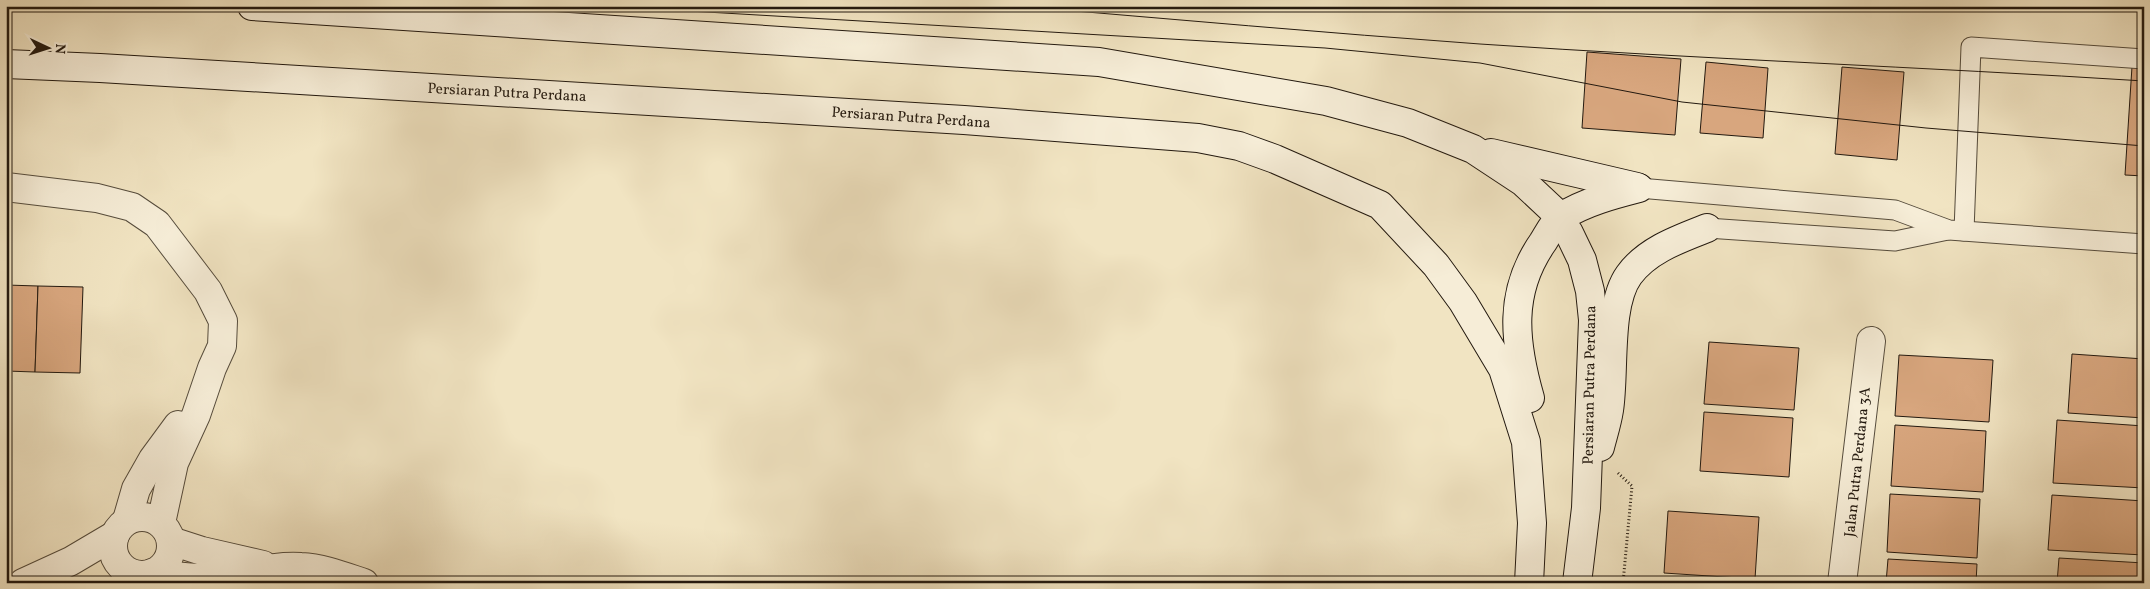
<svg xmlns="http://www.w3.org/2000/svg" width="2150" height="589" viewBox="0 0 2150 589" font-family="Vollkorn,serif">
  <style>
    .building { fill: #d8a67e; stroke: #23190f }
    .lines { fill: none; stroke-linecap: round; stroke-linejoin: round }
    .service-casing { stroke: #564c3c; stroke-width: 21 }
    .minor-casing { stroke: #564c3c; stroke-width: 30 }
    .secondary-casing { stroke: #23190f; stroke-width: 30 }
    .path { stroke: #23190f; stroke-width: 3; stroke-dasharray: 1 2.5; stroke-linecap: butt }
    .service { stroke: #f6edd7; stroke-width: 19 }
    .minor { stroke: #f6edd7; stroke-width: 28 }
    .secondary { stroke: #f6edd7; stroke-width: 28 }
    .tram { stroke: #23190f; stroke-width: 1 }
    .labels { text-anchor: middle; stroke-width: 4; stroke-linejoin: round; paint-order: stroke }
    .street-label { font-size: 15px; fill: #23190f; stroke: #f6edd7 }
  </style>
  <rect width="100%" height="100%" fill="#f1e4c2"/>
  <filter id="stains"><feTurbulence type="fractalNoise" baseFrequency=".004" numOctaves="4"/><feColorMatrix values="0 0 0 0 .2 0 0 0 0 .09 0 0 0 0 .02 0 0 0 .5 -.17"/></filter>
  <radialGradient id="worn" r=".72"><stop offset=".6" stop-color="#630" stop-opacity="0"/><stop offset="1" stop-color="#630" stop-opacity=".3"/></radialGradient>
  <!-- building -->
  <g class="building">
    <polygon points="2133,51 2144,51 2144,176 2125,175"/>
    <polygon points="1587,52 1681,59 1675,135 1582,128"/>
    <polygon points="1706,62 1768,68 1763,138 1700,133"/>
    <polygon points="1842,67 1904,72 1897,160 1835,154"/>
    <polygon points="6,285 38,286 35,372 6,371"/>
    <polygon points="38,286 83,287 80,373 35,372"/>
    <polygon points="1709,342 1799,348 1794,410 1704,404"/>
    <polygon points="2072,354 2144,359 2144,418 2068,413"/>
    <polygon points="1899,355 1993,360 1989,422 1895,416"/>
    <polygon points="1704,412 1793,418 1789,477 1700,471"/>
    <polygon points="2057,420 2144,426 2144,488 2053,483"/>
    <polygon points="1895,425 1986,431 1983,492 1891,486"/>
    <polygon points="1890,494 1980,499 1977,558 1887,552"/>
    <polygon points="2052,495 2144,501 2144,555 2048,550"/>
    <polygon points="1668,511 1759,517 1755,579 1664,573"/>
    <polygon points="2059,558 2144,563 2144,583 2057,583"/>
    <polygon points="1888,559 1977,564 1976,583 1886,583"/>
    <polygon points="1665,578 1732,583 1665,583"/>
  </g>
  <g class="lines">
    <defs>
      <g id="service">
        <polyline points="1639,188 1895,210 1949,230 2144,244"/>
        <polyline points="1707,228 1895,241 1948,230"/>
        <polyline points="1964,231 1971,47 2144,59"/>
      </g>
      <g id="minor">
        <polyline points="6,187 97,198 132,207 157,224 208,291 223,321 222,346 212,368 196,415 174,463 161,523"/>
        <circle cx="142" cy="546" r="29"/>
        <polyline points="127,520 136,489 153,459 178,425"/>
        <polyline points="171,541 202,551 263,565"/>
        <path d="M152 573C174 576 195 580 217 578 245 575 272 565 301 567 323 568 343 576 364 583"/>
        <polyline points="23,583 71,561 115,535"/>
        <polyline points="1842,583 1871,341"/>
      </g>
      <g id="secondary">
        <polyline points="252,6 1099,62 1326,101 1408,123 1473,149 1523,182 1554,211 1569,233 1582,260 1590,291 1593,320 1586,508 1577,583"/>
        <polyline points="6,64 100,68 964,120 1198,138 1239,146 1275,159 1380,205 1436,265 1463,302 1503,369 1526,442 1532,523 1529,583"/>
        <polyline points="1491,153 1637,187"/>
        <path d="M1530 398C1514 342 1508 292 1543 242 1548 234 1554 222 1561 217 1585 202 1612 195 1639 188"/>
        <path d="M1600 447C1603 435 1607 423 1609 410 1615 373 1607 305 1629 275 1647 250 1679 239 1707 228"/>
      </g>
    </defs>
    <!-- service casing -->
    <use href="#service" class="service-casing"/>
    <!-- minor casing -->
    <use href="#minor" class="minor-casing"/>
    <!-- secondary casing -->
    <use href="#secondary" class="secondary-casing"/>
    <!-- path -->
    <polyline class="path" points="1618,473 1632,486 1623,583"/>
    <!-- service -->
    <use href="#service" class="service"/>
    <!-- minor -->
    <use href="#minor" class="minor"/>
    <!-- secondary -->
    <use href="#secondary" class="secondary"/>
    <!-- tram -->
    <g class="tram">
      <polyline points="603,6 1325,48 1480,63 1682,102 1926,128 2144,146"/>
      <path d="M1016 6C1171 19 1326 33 1480 44 1701 59 1923 67 2144 81"/>
    </g>
  </g>
  <g class="labels">
    <!-- street labels -->
    <g class="street-label">
      <text transform="translate(507 92) rotate(3)" y="5">Persiaran Putra Perdana</text>
      <text transform="translate(911 117) rotate(4)" y="5">Persiaran Putra Perdana</text>
      <text transform="translate(1589 385) rotate(-89)" y="5">Persiaran Putra Perdana</text>
      <text transform="translate(1857 462) rotate(-84)" y="5">Jalan Putra Perdana 3A</text>
    </g>
  </g>
  <!-- margin -->
  <rect width="2150" height="589" fill="none" stroke="#f1e4c2" stroke-width="25"/>
  <rect x="8" y="8" width="2135" height="574" fill="none" stroke="#23190f" stroke-width="2.5"/>
  <rect x="12" y="12" width="2125" height="564" fill="none" stroke="#23190f"/>
  <!-- north arrow -->
  <g transform="translate(48 48) rotate(94)" stroke="#f6edd7" stroke-width="4" paint-order="stroke">
  <path d="M0-4L9 19L0 12L-9 19Z" fill="#23190f"/>
  <text y="-8" font-size="14" font-weight="bold" text-anchor="middle" fill="#23190f">N</text>
  </g>
  <rect width="100%" height="100%" filter="url(#stains)"/>
  <rect width="100%" height="100%" fill="url(#worn)"/>
</svg>
